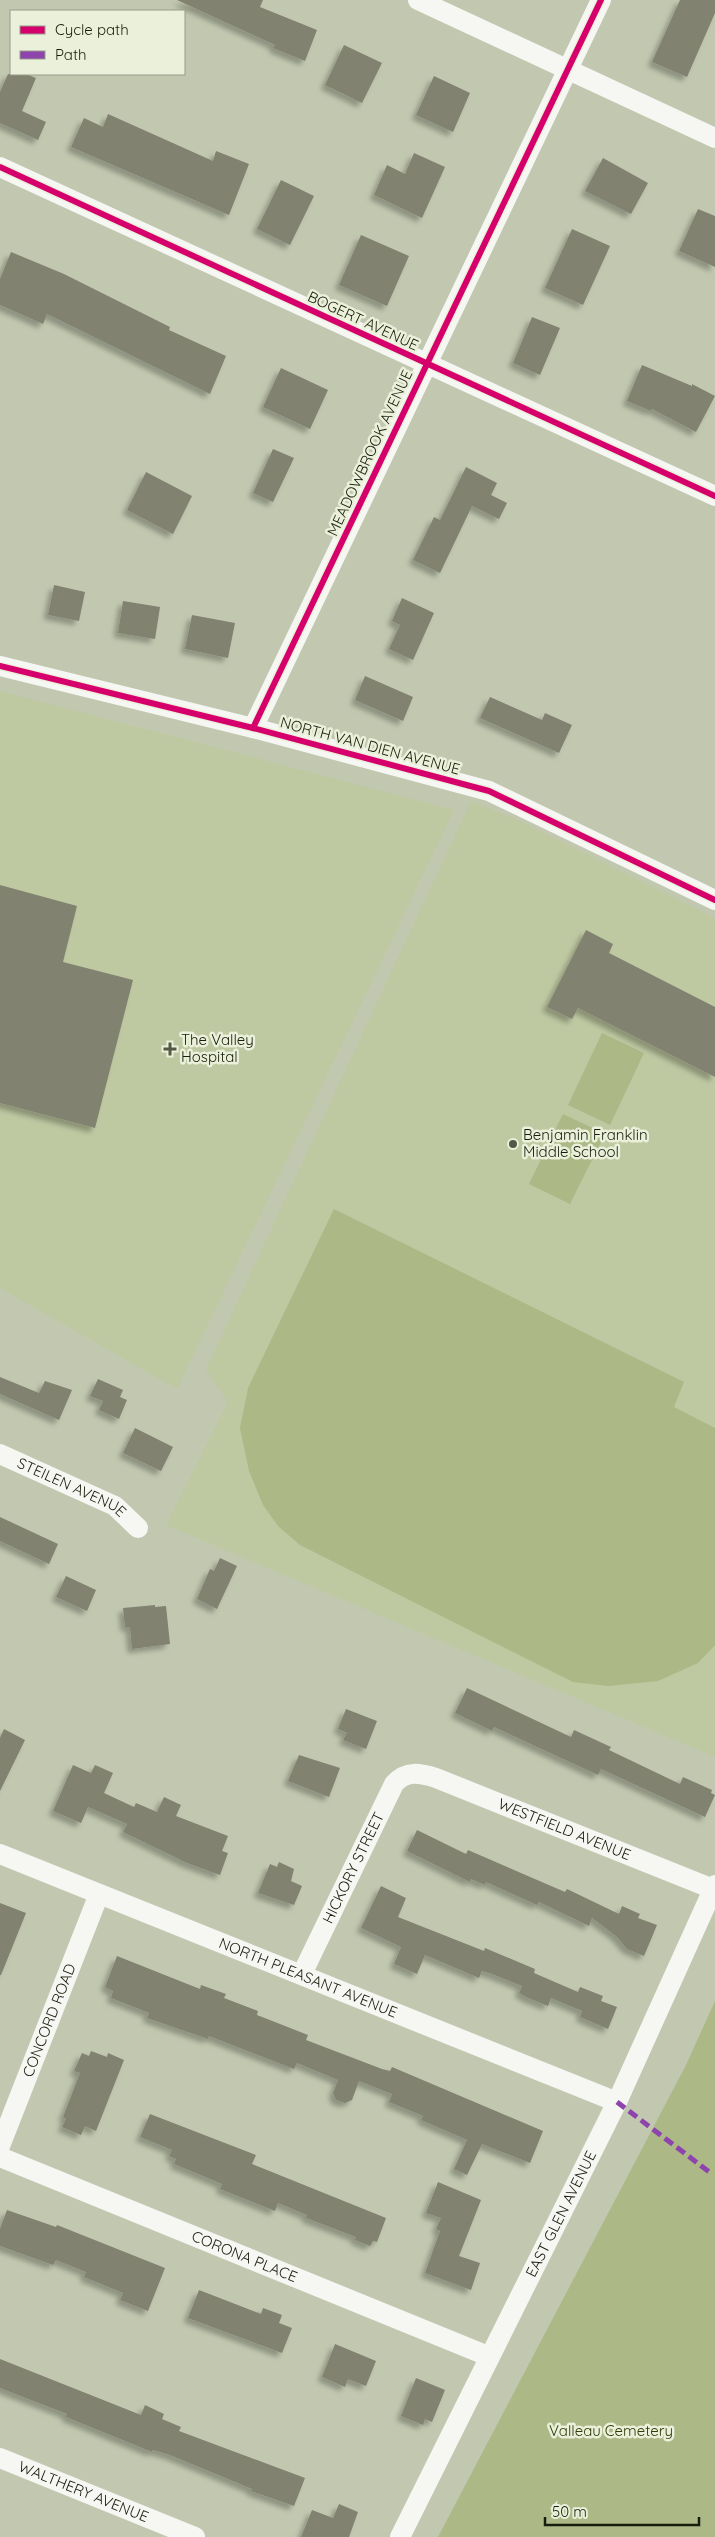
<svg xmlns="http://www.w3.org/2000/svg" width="715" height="2537" viewBox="0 0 715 2537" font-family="Quicksand,sans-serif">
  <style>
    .built { fill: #bec8a1 }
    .green { fill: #acb886 }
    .building { fill: #818270; filter: url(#shadow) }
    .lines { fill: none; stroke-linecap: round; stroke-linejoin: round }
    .minor { stroke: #f6f7f3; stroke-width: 20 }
    .quiet { stroke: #8e44ad; stroke-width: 5; stroke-dasharray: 10 5; stroke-linecap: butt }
    .cycleway-casing { stroke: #eaf0da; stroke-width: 9 }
    .cycleway { stroke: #d6006c; stroke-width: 6 }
    .poi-dot { fill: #545946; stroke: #eaf0da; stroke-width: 2 }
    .labels { text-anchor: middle; stroke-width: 5; stroke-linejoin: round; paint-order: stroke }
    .street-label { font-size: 15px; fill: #191d0d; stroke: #eaf0da }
    .poi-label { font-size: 15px; fill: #191d0d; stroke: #eaf0da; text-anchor: start }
    .park-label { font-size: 15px; fill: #313a09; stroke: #eaf0da }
  </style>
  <defs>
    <filter id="shadow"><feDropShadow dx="-4.5" dy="4.5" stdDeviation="2.5" flood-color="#0004"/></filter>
  </defs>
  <rect width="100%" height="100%" fill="#c2c8b0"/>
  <!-- built -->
  <g class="built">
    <polygon points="0,691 454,810 177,1389 0,1288"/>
    <polygon points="471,801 520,821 715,918 715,1757 166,1525 228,1402 206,1369"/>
  </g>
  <!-- green -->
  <g class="green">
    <polygon points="602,1033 644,1053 610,1125 568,1105"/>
    <polygon points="563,1114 605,1134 570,1204 529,1184"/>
    <polygon points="334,1209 684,1382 674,1407 715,1428 715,1645 698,1663 658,1681 609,1686 573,1682 300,1545 278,1526 263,1505 249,1471 240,1428 248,1388"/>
    <polygon points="715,2001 715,2537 438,2537 686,2065"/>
  </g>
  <!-- building -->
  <g class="building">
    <polygon points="177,0 263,0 260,7 317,30 305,61 273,48 275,45"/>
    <polygon points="680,0 715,0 715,13 687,77 652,62"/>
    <polygon points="344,45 382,63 362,103 325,85"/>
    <polygon points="8,74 26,74 36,78 22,111 46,122 38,140 0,123 0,92"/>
    <polygon points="434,76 470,93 453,132 416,115"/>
    <polygon points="108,114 213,161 216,151 249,164 229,215 71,147 84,118 103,127"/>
    <polygon points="414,153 445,167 422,218 374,195 387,165 405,174"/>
    <polygon points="603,158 648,183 631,214 585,191"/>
    <polygon points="281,180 314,196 290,245 257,229"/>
    <polygon points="698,209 715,216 715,267 679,251"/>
    <polygon points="572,229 610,246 583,305 545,288"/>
    <polygon points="361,235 409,256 387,306 339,285"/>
    <polygon points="11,252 64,274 170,327 169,330 226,356 210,394 47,314 43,324 0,305 0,279"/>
    <polygon points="532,317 560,328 540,375 513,363"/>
    <polygon points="642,365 692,386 692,384 715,396 696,432 652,409 651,411 627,401"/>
    <polygon points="281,368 328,390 310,429 263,407"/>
    <polygon points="273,449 294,458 273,502 253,493"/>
    <polygon points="466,467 497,483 491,495 507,503 499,519 472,506 440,573 413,560 434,517 440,520"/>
    <polygon points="146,472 192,496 173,534 127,510"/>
    <polygon points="54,585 85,592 79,621 48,615"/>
    <polygon points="402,598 434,613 413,660 389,649 400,625 392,621"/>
    <polygon points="123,601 160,607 155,639 118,633"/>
    <polygon points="192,615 235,623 228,658 185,649"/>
    <polygon points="365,676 413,697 403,721 355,700"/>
    <polygon points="490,697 542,720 545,713 572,725 559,753 480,718"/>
    <polygon points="0,885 77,906 63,962 133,980 95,1128 0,1103"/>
    <polygon points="586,930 613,944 609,953 715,1007 715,1077 578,1008 572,1019 547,1007"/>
    <polygon points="0,1377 39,1393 45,1381 72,1390 59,1420 0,1394"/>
    <polygon points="98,1379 123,1390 120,1397 127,1400 119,1419 99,1410 103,1401 90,1396"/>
    <polygon points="135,1428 173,1447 161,1471 123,1453"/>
    <polygon points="0,1517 58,1544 49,1564 0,1541"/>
    <polygon points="220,1558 237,1566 217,1609 197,1599 210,1569 214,1571"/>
    <polygon points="66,1576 96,1590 87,1611 56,1597"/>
    <polygon points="155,1605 155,1607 166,1606 170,1644 132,1649 130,1627 125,1627 123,1608"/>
    <polygon points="467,1688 571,1737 574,1730 611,1747 609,1750 680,1784 683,1777 712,1790 711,1793 715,1795 705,1817 601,1769 598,1775 494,1727 492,1731 455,1713"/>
    <polygon points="346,1709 377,1721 366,1749 343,1740 347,1733 338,1729"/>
    <polygon points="4,1729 25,1740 0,1791 0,1738"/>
    <polygon points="299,1755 340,1768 329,1797 288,1781"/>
    <polygon points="73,1765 91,1773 95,1765 113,1773 104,1793 134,1807 136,1803 157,1812 164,1797 181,1805 176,1816 228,1836 222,1851 228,1853 220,1875 187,1863 123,1832 127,1824 88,1807 81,1823 53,1811"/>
    <polygon points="417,1830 466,1854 468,1850 565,1892 567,1889 619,1914 622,1906 640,1914 638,1918 657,1925 644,1956 627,1949 616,1936 592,1918 589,1926 539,1902 537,1905 486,1882 485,1885 471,1879 470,1882 407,1851"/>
    <polygon points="279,1862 294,1869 291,1881 302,1886 294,1905 258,1893 270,1864 277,1867"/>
    <polygon points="381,1886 406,1898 398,1917 484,1951 485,1948 535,1969 534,1973 578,1992 580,1987 603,1996 601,2001 617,2007 608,2029 580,2017 582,2011 551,1998 548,2006 528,1998 519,1993 522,1986 492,1974 482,1971 479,1978 425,1955 417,1974 394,1964 401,1947 361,1928"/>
    <polygon points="0,1903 26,1913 1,1975 0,1975"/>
    <polygon points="117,1956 200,1989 201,1985 226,1994 224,1998 258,2011 257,2015 308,2035 306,2040 382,2069 390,2071 392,2067 543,2131 530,2163 482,2144 467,2175 454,2169 467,2140 421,2120 423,2116 389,2102 392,2094 359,2081 352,2100 345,2103 336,2100 333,2093 338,2080 297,2063 294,2069 209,2036 208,2039 147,2018 149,2013 111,1998 113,1991 105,1987"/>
    <polygon points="91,2051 107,2057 108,2053 124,2060 96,2131 85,2126 81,2135 62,2127 66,2119 63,2117 80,2073 74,2071 82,2053 89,2056"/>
    <polygon points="150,2114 256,2155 252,2164 386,2218 377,2242 373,2241 370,2246 355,2240 356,2237 306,2218 307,2215 278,2203 275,2211 220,2189 222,2184 174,2164 176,2159 169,2156 172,2150 140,2137"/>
    <polygon points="438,2182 481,2200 459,2256 480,2263 471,2290 425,2273 440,2231 436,2229 441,2218 426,2213"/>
    <polygon points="7,2210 56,2227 57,2225 165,2268 148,2311 120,2300 123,2293 84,2277 86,2272 56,2260 53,2265 0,2246 0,2229"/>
    <polygon points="199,2290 261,2314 263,2308 282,2315 279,2323 292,2328 282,2353 188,2318"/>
    <polygon points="335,2344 376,2361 366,2386 348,2379 345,2387 322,2377"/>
    <polygon points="0,2359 141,2415 145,2405 164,2414 162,2419 181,2427 179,2431 305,2478 294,2506 251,2491 252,2489 170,2455 153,2450 152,2452 66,2417 67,2414 0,2388"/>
    <polygon points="416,2378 445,2390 432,2422 425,2419 423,2425 401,2416"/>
    <polygon points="339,2504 358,2512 349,2537 301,2537 312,2510 333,2518"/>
  </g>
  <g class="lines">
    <!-- minor -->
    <g class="minor">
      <polyline points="418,0 715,138"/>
      <polyline points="0,167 715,496"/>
      <polyline points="0,666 253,728 489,791 715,900"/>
      <polyline points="253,728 601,0"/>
      <path id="s1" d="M0 1454 115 1506 138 1528"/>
      <path id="s2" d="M0 1854 617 2102"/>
      <path id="s3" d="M302 1974 394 1784C406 1770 420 1773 436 1778L713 1889"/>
      <path id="s4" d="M0 2146 99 1894"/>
      <path id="s5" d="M0 2157 488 2356"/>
      <path id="s6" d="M0 2458 195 2537"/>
      <path id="s7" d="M400 2537 617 2102 715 1885"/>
    </g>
    <!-- quiet -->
    <polyline class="quiet" points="617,2102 712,2174"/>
    <defs>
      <g id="cycleway">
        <polyline points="0,167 715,496"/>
        <polyline points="0,666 253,728 489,791 715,900"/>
        <polyline points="253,728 601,0"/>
      </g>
    </defs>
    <!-- cycleway casing -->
    <use href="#cycleway" class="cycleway-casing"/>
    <!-- cycleway -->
    <use href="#cycleway" class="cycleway"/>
  </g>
  <!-- markers -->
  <g class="poi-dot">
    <path d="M167.5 1041.5h5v5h5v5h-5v5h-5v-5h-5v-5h5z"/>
    <circle cx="513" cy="1144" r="5"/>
  </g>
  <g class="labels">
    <!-- street labels -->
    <g class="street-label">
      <text transform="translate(363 321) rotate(25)" y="5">BOGERT AVENUE</text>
      <text transform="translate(370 453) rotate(-65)" y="5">MEADOWBROOK AVENUE</text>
      <text transform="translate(370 746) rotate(15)" y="5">NORTH VAN DIEN AVENUE</text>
      <text dy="5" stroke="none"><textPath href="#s1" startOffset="79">STEILEN AVENUE</textPath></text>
      <text dy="5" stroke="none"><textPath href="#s3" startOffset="395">WESTFIELD AVENUE</textPath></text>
      <text dy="5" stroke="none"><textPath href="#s3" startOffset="118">HICKORY STREET</textPath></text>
      <text dy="5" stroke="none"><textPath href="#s2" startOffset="332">NORTH PLEASANT AVENUE</textPath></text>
      <text dy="5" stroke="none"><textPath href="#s4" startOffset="135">CONCORD ROAD</textPath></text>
      <text dy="5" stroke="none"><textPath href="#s7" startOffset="361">EAST GLEN AVENUE</textPath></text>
      <text dy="5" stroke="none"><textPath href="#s5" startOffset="264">CORONA PLACE</textPath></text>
      <text dy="5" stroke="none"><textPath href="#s6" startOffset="90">WALTHERY AVENUE</textPath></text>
    </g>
    <!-- poi labels -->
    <g class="poi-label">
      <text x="181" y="1045">The Valley<tspan x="181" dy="17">Hospital</tspan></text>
      <text x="523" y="1140">Benjamin Franklin<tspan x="523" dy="17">Middle School</tspan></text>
    </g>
    <!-- park labels -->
    <g class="park-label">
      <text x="611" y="2436">Valleau Cemetery</text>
    </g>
  </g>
  <!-- legend -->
  <rect x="10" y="10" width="175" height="65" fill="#eaf0da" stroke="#969c88"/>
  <rect x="20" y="26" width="25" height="8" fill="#d6006c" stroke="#969c88"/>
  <text x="55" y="35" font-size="15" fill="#191d0d">Cycle path</text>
  <rect x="20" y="51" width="25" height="8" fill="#8e44ad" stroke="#969c88"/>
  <text x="55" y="60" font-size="15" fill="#191d0d">Path</text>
  <!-- scale -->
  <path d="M545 2517v8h154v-8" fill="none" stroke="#191d0d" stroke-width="2.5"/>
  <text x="552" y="2517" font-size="15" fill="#191d0d" stroke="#eaf0da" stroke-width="4" paint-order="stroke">50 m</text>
</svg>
